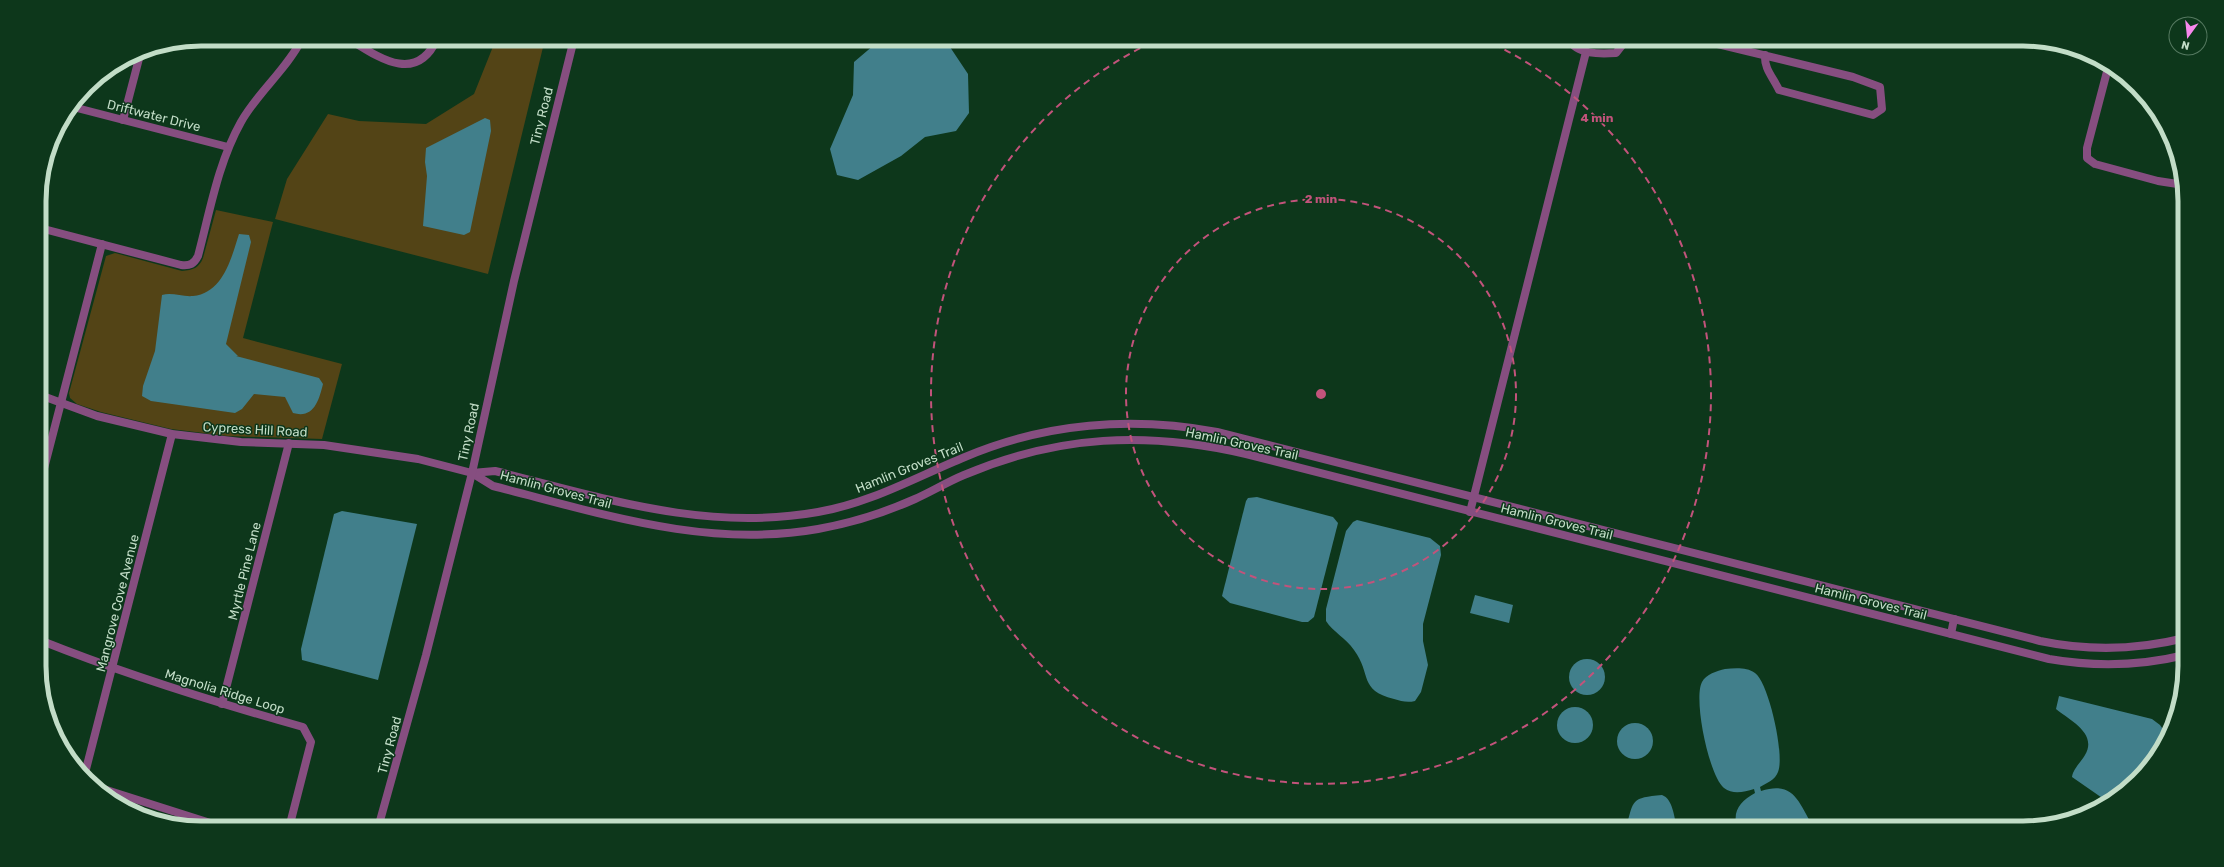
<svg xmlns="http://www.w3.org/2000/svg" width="2224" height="867" viewBox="0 0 2224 867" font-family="Rubik,sans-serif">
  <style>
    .green { fill: #534416 }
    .water { fill: #417f8b }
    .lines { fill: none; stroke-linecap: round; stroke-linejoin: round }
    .minor { stroke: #864e80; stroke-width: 8 }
    .ring { fill: none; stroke: #c2537b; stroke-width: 2; stroke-dasharray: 7 5 }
    .labels { text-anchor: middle; stroke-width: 3; stroke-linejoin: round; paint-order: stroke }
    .street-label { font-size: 13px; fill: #c2ddc7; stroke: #0d371b }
    .rim { fill: none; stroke: #c2ddc7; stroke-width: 5 }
    .centre { fill: #c2537b; stroke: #0d371b; stroke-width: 2 }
    .ring-label { font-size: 12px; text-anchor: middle; font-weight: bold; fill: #c2537b; stroke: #0d371b; stroke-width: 3; stroke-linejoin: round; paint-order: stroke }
  </style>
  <rect width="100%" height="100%" fill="#0d371b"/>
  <!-- green -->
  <g class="green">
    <polygon points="496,39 545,39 488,274 275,219 287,179 328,114 359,121 426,124 474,94"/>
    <path d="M216 210 273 222 243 338 342 364 322 439 228 436 171 429 101 412 77 404 70 398 69 393 106 256 115 253 182 271C193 270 199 268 203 258Z"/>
  </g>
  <!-- water -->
  <g class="water">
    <polygon points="938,41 948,44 968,74 969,113 956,131 925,137 901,156 858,180 837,175 830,149 853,95 854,62 874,45"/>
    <polygon points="485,118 490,120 491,131 470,232 464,235 423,226 427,176 425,162 426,148"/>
    <path d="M239 234 249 235 251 242 226 344 238 356H236L319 378 323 384C319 400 314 419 293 413L285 397 254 394 242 409 235 413 151 401 142 396 143 386 155 351 162 295C172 292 182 297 193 296 223 293 231 259 239 234Z"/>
    <polygon points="1257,497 1333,517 1338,523 1314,617 1308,622 1302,622 1230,603 1222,596 1246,501 1248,498"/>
    <polygon points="342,511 417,524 378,680 302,660 301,649 334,514"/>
    <path d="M1357 520 1430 538 1440 546 1441 555 1423 624V641L1428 665 1421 692 1415 701C1407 703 1401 701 1394 699 1358 690 1372 674 1354 650 1346 638 1333 632 1326 621V609L1346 531 1353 522Z"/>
    <polygon points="1475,595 1513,605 1509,623 1470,613"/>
    <circle cx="1587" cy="677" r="18"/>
    <path d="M1725 669C1735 668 1747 667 1755 673 1769 683 1785 756 1778 772 1775 780 1767 783 1760 787L1761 791C1795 780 1799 804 1814 828H1737C1732 810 1741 801 1755 793L1754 789C1744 792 1733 795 1724 788 1709 776 1693 699 1702 682 1706 674 1717 671 1725 669Z"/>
    <path d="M2059 696 2152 719 2160 725 2167 735 2158 752 2113 799 2108 802 2072 777C2073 769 2081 762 2085 755 2098 733 2069 720 2056 709Z"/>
    <circle cx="1575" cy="725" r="18"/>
    <circle cx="1635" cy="741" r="18"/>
    <path d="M1662 795C1673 799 1674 817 1677 828H1626C1634 799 1631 798 1662 795Z"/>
  </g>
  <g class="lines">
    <!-- minor -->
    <g class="minor">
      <path d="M349 39C378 57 416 85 437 39"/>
      <path d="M1569 39C1576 55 1601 54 1616 53L1627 39"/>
      <path d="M1697 39 1853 77 1880 87 1882 109 1873 115 1779 90C1773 77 1764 69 1765 55"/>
      <polyline points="2109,64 2087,148 2087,158 2095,164 2158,181 2184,185"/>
      <polyline points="73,107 228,147"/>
      <polyline points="123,120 141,51"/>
      <path d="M40 228 181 265C190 266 194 264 198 256 210 211 218 163 241 122 258 92 286 70 302 39"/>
      <path d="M40 395 97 416 172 434 241 442 324 445 418 459 472 473 495 471C604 498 705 532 818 512 871 503 916 477 965 457 1045 423 1132 416 1217 432L2040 641C2088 651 2137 650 2185 638"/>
      <path d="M472 473 493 486C600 513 706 549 818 529 851 523 884 513 915 499 931 492 947 482 964 475 1058 435 1147 431 1246 454L2049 659C2095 667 2140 666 2185 655"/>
      <polyline points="41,480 102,244"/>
      <polyline points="1470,512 1586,52"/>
      <polyline points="1951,634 1954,619"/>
      <path d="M42 641C127 675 214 702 303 727L311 742 289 828"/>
      <polyline points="222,704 289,443"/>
      <polyline points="84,777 172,434"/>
      <polyline points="94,786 226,828"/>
      <polyline points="378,828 426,655 472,473 514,281 574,39"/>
    </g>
  </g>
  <!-- distance rings -->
  <g class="ring">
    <circle cx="1321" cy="394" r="195"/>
    <path d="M1483 39A390 390 0 1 1 1159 39"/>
  </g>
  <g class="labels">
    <!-- street labels -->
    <g class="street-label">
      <text transform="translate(154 115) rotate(14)" y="5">Driftwater Drive</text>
      <text transform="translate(541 116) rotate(-76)" y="5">Tiny Road</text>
      <text transform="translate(255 429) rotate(3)" y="5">Cypress Hill Road</text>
      <text transform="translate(468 432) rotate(-78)" y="5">Tiny Road</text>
      <text transform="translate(1242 443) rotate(12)" y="5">Hamlin Groves Trail</text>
      <text transform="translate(909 467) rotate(-22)" y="5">Hamlin Groves Trail</text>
      <text transform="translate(556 489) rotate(15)" y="5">Hamlin Groves Trail</text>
      <text transform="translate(1557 521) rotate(14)" y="5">Hamlin Groves Trail</text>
      <text transform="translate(244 571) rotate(-76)" y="5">Myrtle Pine Lane</text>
      <text transform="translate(1871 601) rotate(14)" y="5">Hamlin Groves Trail</text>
      <text transform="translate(117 603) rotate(-76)" y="5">Mangrove Cove Avenue</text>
      <text transform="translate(225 691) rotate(17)" y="5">Magnolia Ridge Loop</text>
      <text transform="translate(389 745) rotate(-75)" y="5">Tiny Road</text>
    </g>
  </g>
  <!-- crop -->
  <path d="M0 0H2224V867H0ZM201 46H2023A155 155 0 0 1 2178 201V666A155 155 0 0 1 2023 821H201A155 155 0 0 1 46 666V201A155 155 0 0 1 201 46Z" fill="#0d371b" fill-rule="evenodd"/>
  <path class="rim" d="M201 46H2023A155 155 0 0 1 2178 201V666A155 155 0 0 1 2023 821H201A155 155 0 0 1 46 666V201A155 155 0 0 1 201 46Z"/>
  <circle cx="1321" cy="394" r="6" class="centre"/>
  <g class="ring-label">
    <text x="1597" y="122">4 min</text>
    <text x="1321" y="203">2 min</text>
  </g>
  <!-- north arrow -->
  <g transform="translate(2188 36) rotate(195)"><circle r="19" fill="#0d371b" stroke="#557960"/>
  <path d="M0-3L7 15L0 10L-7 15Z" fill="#f788ec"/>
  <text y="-6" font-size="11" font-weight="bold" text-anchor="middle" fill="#c2ddc7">N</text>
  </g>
</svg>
